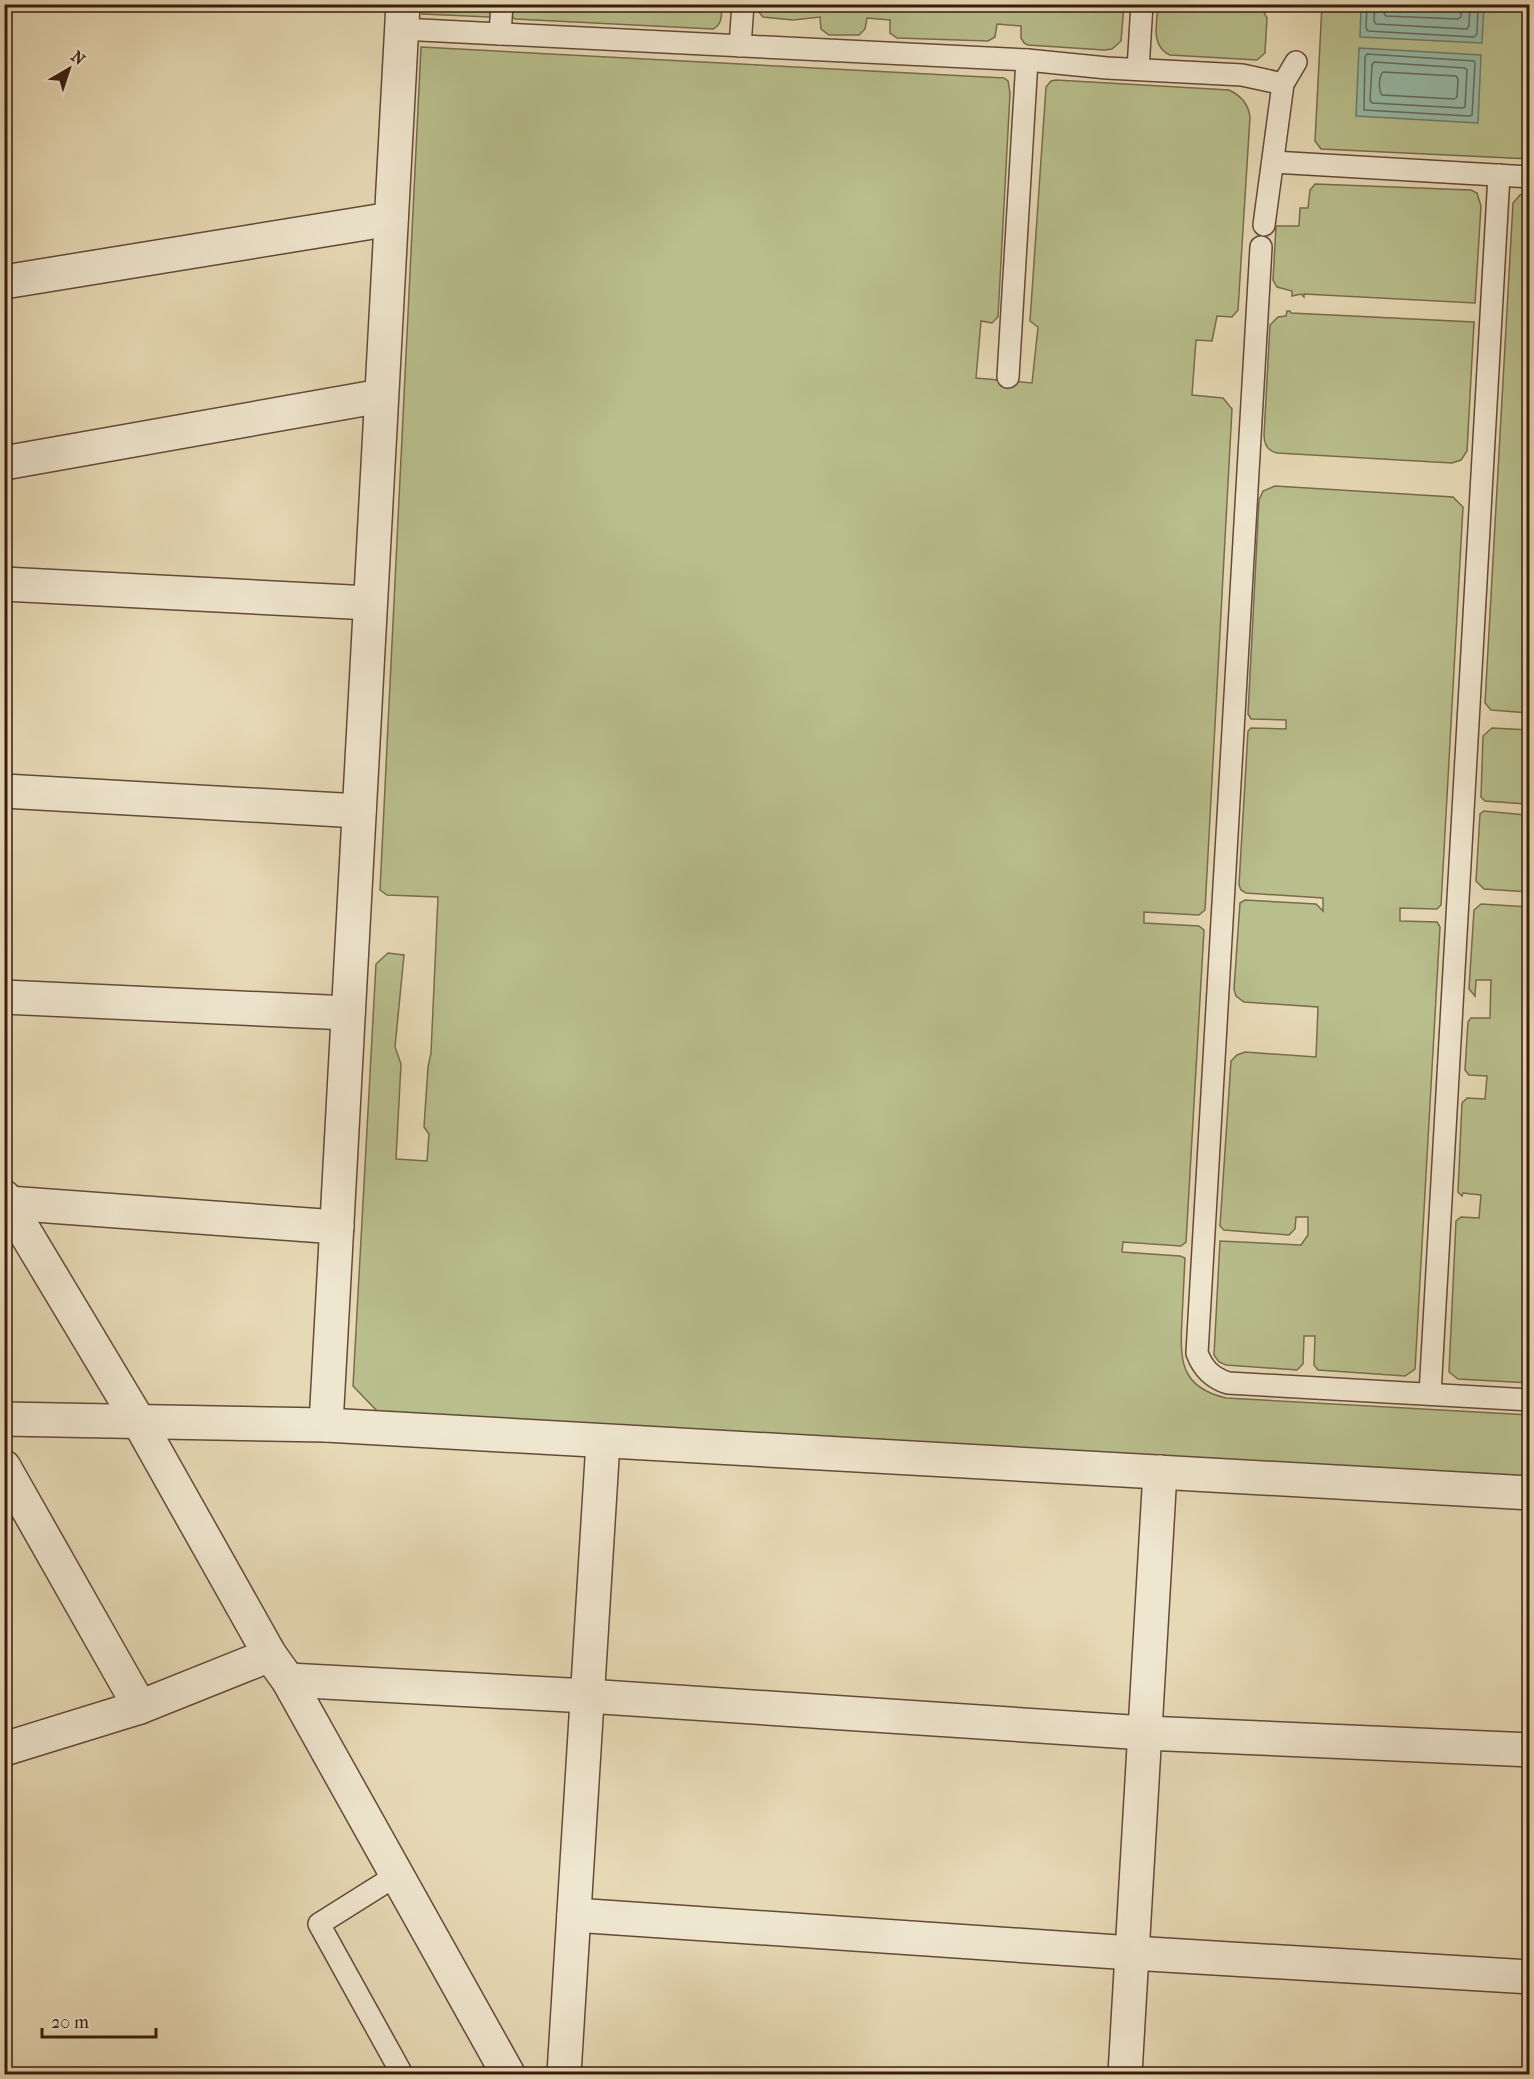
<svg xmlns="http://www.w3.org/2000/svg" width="1534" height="2079" viewBox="0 0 1534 2079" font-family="'IM FELL French Canon',serif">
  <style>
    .green { fill: #b8be8c; stroke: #796c4e; stroke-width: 1.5 }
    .water { fill: #97bba9; stroke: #727b6b; stroke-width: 1.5 }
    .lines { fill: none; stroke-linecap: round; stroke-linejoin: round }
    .shore { stroke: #686b5c; stroke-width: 1.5 }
    .service-casing { stroke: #654a38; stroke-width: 24 }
    .minor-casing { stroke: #654a38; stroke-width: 36 }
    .tertiary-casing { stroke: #654a38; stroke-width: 36 }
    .service { stroke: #efe6cf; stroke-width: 21 }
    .minor { stroke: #efe6cf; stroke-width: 33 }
    .tertiary { stroke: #efe6cf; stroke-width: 33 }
  </style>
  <rect width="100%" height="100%" fill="#e6d9b5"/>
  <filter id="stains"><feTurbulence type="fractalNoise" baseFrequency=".00333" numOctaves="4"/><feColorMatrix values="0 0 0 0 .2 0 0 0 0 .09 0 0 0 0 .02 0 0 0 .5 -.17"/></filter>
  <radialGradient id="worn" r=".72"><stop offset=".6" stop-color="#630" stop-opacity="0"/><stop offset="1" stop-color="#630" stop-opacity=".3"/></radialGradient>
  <!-- green -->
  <g class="green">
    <path d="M509 4 722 5C721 15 723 24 713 29L515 19 509 14Z"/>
    <polygon points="759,4 1124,4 1124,5 1121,41 1112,49 1104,50 1028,45 1024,43 1021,38 1021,26 997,24 995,37 988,41 897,38 890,33 890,20 867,18 865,29 859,35 829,35 821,29 820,17 793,20 763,17 758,11"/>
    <polygon points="423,5 493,5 493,13 489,17 422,14"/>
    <path d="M1158 5H1260L1267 18 1265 53 1257 60 1170 55C1150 46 1157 23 1158 5Z"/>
    <polygon points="1322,5 1529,5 1529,159 1321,149 1315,141"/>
    <path d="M421 47 1004 78 1008 81 1010 93 998 317 992 323 981 321 976 378 1032 383 1038 327 1030 321 1046 87 1051 81 1056 80 1229 90C1241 96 1248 103 1250 117L1238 310 1232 317 1217 316 1212 341 1196 340 1192 395 1223 398 1232 409 1205 910 1199 915 1144 912V923L1199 926 1204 930 1186 1242 1181 1246 1123 1242 1122 1252 1180 1256 1185 1258C1184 1279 1183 1299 1182 1319 1180 1359 1179 1387 1226 1398L1529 1415V1478L378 1412 353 1386 376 964 388 953 404 955 395 1047 401 1064 396 1159 427 1161 429 1134 424 1127 428 1067 431 1053 438 897 387 895 380 890Z"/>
    <polygon points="1315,184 1471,190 1477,193 1481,206 1475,303 1304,294 1304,297 1301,294 1292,296 1292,291 1277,287 1273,280 1276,226 1299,226 1300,208 1308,208 1310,190"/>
    <polygon points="1526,193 1530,193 1529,713 1491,710 1485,703 1513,203 1520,195"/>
    <path d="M1287 311H1290L1291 313 1474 322 1467 451 1461 460 1452 463 1277 453C1268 451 1264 444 1264 435L1270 325 1278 317 1286 316Z"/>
    <polygon points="1275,486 1453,497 1463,507 1441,905 1437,909 1400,908 1400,921 1437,922 1440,927 1415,1369 1405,1376 1318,1370 1314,1365 1315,1336 1304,1336 1303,1364 1297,1370 1226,1365 1219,1362 1214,1355 1220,1241 1301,1245 1308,1235 1308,1217 1296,1217 1295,1229 1289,1235 1224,1230 1220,1226 1231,1061 1237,1055 1245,1052 1316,1057 1318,1007 1244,1002 1236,996 1234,989 1240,903 1245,900 1316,904 1323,911 1323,898 1246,893 1241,890 1239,885 1248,731 1251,728 1286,729 1286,720 1251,719 1248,714 1259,500 1263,491"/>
    <polygon points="1492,728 1529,730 1529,892 1484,889 1476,881 1480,814 1484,811 1527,815 1527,804 1485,801 1481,797 1483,736"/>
    <polygon points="1481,904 1529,907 1529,1383 1458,1379 1449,1372 1456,1221 1461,1217 1479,1218 1481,1195 1463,1193 1462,1196 1458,1192 1462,1103 1467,1098 1485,1099 1487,1076 1469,1075 1465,1070 1468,1022 1471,1018 1490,1018 1491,980 1476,980 1475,996 1469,989 1474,910"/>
  </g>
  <!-- water -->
  <g class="water">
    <polygon points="1361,5 1484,5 1482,43 1360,37"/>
    <polygon points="1359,48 1481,55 1478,123 1356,116"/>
  </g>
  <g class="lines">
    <!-- shore -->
    <g class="shore">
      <polyline points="1367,4 1366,28 1368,31 1474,37 1477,34 1478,4"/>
      <polyline points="1375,4 1374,21 1376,24 1467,29 1469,26 1470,4"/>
      <polyline points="1384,4 1384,13 1386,16 1458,19 1461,17 1461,4"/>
      <polygon points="1367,54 1474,61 1475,63 1472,115 1469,116 1364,110 1365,57"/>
      <polygon points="1374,62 1465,68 1467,70 1465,107 1462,108 1372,103 1370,100 1372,65"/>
      <path d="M1383 72 1456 76 1458 79 1457 97 1454 99 1382 95C1378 90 1379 76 1383 72Z"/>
    </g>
    <defs>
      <g id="service">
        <polyline points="401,29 1027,60 1107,68 1242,75 1283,84"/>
        <polyline points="500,34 502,4"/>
        <polyline points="740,46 743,4"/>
        <polyline points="1138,69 1142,4"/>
        <polyline points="1273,162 1530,177"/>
        <polyline points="1264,225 1283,84 1296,62"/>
        <path d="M1261 247 1197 1353C1203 1369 1212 1378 1228 1383L1530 1400"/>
        <polyline points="1008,377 1027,60"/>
        <polyline points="1430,1394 1499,175"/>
        <polyline points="397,1875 319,1924 402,2074"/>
      </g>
      <g id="minor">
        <polyline points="4,463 381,396"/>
        <polyline points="4,584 370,603"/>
        <polyline points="4,791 359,811"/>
        <polyline points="4,997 348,1013"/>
        <polyline points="4,1197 139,1422 270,1655 288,1680 508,2074"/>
        <polyline points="8,1203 337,1227"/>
        <polyline points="4,1419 326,1425 1530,1493"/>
        <polyline points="4,1467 140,1707"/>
        <polyline points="288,1680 587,1696 1145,1733 1530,1750"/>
        <polyline points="4,1749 140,1707 270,1655"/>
        <polyline points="574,1915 1132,1953 1530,1977"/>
        <polyline points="564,2074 603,1442"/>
        <polyline points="1125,2074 1160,1472"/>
      </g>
      <g id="tertiary">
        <polyline points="4,282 391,219"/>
        <polyline points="326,1425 403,4"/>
      </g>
    </defs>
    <!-- service casing -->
    <use href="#service" class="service-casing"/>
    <!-- minor casing -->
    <use href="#minor" class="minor-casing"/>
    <!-- tertiary casing -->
    <use href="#tertiary" class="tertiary-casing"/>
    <!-- service -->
    <use href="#service" class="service"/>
    <!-- minor -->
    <use href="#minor" class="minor"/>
    <!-- tertiary -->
    <use href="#tertiary" class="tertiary"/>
  </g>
  <!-- margin -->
  <rect width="1534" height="2079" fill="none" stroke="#e6d9b5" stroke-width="24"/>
  <rect x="6" y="6" width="1522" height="2067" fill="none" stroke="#3a1b0f" stroke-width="3"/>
  <rect x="12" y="12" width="1510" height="2055" fill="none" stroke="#3a1b0f" stroke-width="1.5"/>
  <!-- north arrow -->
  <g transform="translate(69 69) rotate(39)" stroke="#efe6cf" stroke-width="4.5" paint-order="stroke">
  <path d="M0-4.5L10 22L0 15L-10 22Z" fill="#3a1b0f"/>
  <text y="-9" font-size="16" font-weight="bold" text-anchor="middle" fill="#3a1b0f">N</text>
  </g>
  <!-- scale -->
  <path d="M42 2028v9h114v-9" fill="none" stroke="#3a1b0f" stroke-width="3"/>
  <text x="51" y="2028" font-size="18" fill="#3a1b0f" stroke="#efe6cf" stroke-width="4.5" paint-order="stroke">20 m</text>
  <rect width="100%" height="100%" filter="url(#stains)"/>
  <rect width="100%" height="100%" fill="url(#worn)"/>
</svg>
